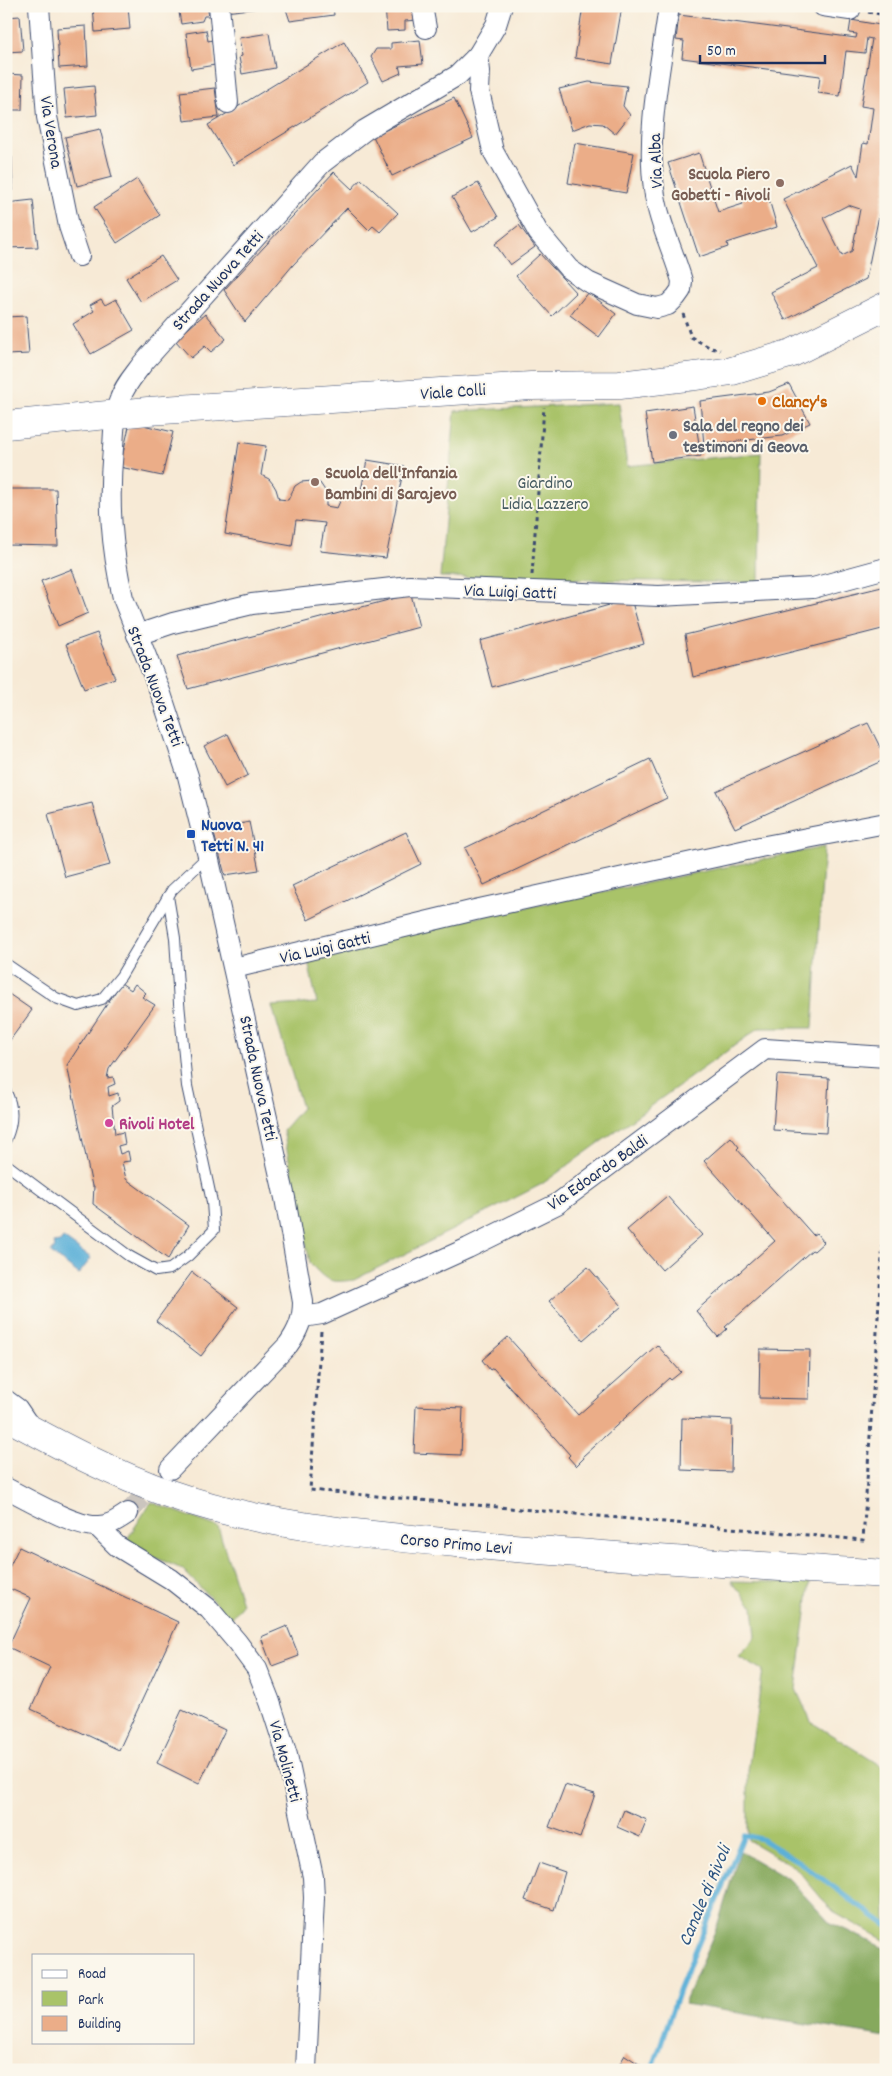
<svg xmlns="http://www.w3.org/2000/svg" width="892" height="2076" viewBox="0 0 892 2076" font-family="Dekko,sans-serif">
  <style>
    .green { fill: #a9c369; stroke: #627964 }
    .forest { fill: #86a95d; stroke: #506c5e }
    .water { fill: #5cb0d8; stroke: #3c709b }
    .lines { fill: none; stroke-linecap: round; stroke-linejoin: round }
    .stream { stroke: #5cb0d8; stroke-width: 5 }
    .building { fill: #ebad88; fill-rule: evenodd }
    .street-tunnel { stroke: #cbc5be; stroke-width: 20; stroke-dasharray: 20 10; stroke-linecap: butt }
    .lane-casing { stroke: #3c4b70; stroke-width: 12 }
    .street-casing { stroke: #3c4b70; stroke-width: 22 }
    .secondary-casing { stroke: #3c4b70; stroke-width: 29 }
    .path { stroke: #3c4b70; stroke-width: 3; stroke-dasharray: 4 4; stroke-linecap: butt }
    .lane { stroke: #fff; stroke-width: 10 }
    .street { stroke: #fff; stroke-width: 20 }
    .secondary { stroke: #fff; stroke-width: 28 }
    .education-dot { fill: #8d6e63; stroke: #fbf7ec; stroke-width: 2 }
    .food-dot { fill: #e8710a; stroke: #fbf7ec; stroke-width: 2 }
    .worship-dot { fill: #6b7280; stroke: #fbf7ec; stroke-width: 2 }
    .transit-dot { fill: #1a4fb4; stroke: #fbf7ec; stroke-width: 2 }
    .hotel-dot { fill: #d1479c; stroke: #fbf7ec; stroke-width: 2 }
    .labels { text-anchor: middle; stroke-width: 4; stroke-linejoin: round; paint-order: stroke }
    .street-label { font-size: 18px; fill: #1b2f5e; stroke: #fbf7ec }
    .education-label { font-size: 18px; font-weight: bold; fill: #785e54; stroke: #fbf7ec; text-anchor: end }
    .food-label { font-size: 18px; font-weight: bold; fill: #c56008; stroke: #fbf7ec; text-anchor: start }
    .worship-label { font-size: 18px; font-weight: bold; fill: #5b616d; stroke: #fbf7ec; text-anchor: start }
    .park-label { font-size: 18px; fill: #465b61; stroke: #fbf7ec }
    .transit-label { font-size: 18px; font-weight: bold; fill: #164399; stroke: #fbf7ec; text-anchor: start }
    .hotel-label { font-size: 18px; font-weight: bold; fill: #b23c85; stroke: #fbf7ec; text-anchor: start }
    .water-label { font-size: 19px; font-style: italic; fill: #2e5683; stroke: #fbf7ec }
  </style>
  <rect width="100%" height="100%" fill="#fbf7ec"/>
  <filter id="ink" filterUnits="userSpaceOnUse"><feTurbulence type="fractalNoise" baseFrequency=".02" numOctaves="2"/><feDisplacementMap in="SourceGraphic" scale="10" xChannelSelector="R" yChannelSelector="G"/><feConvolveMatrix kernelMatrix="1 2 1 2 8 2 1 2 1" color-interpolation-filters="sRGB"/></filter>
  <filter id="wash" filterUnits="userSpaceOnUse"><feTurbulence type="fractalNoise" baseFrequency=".0096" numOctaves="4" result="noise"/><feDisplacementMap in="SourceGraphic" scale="20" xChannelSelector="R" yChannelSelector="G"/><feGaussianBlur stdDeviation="1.12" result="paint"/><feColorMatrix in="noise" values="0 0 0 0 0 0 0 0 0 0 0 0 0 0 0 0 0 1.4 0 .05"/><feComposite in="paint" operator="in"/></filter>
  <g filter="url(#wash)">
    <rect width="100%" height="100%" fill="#f7ead6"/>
    <!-- green -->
    <g class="green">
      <polygon points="619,403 627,466 761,453 759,583 440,577 455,411"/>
      <path d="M824 847 813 1028H759L542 1184 354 1280C329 1283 327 1282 310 1263L283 1130 302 1108 272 1006 317 1003 306 952Z"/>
      <polygon points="151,1502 218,1527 242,1604 231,1619 182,1569 124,1544"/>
      <polygon points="731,1581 810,1583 796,1689 811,1722 886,1769 886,1941 833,1912 796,1868 748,1840 748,1771 763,1670 739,1656 756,1637 753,1607"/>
    </g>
    <!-- forest -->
    <polygon class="forest" points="740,1851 790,1880 829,1922 886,1949 886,2037 684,2004 718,1924"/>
    <!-- water -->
    <polygon class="water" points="63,1238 91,1258 79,1274 51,1253 55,1247 54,1243 60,1242"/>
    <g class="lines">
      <!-- stream -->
      <polyline class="stream" points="652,2070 679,1990 744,1835 761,1839 799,1862 886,1925"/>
    </g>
    <g id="blocks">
      <!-- building -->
      <g class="building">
        <polygon points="93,6 128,6 130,29 95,32"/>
        <polygon points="178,6 207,6 209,16 204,16 202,21 181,24"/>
        <polygon points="224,6 260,6 260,8 225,12"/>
        <polygon points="285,6 333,6 334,15 290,21"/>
        <polygon points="385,6 417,6 418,20 405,21 405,30 387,31"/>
        <polygon points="583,6 622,6 612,64 575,58"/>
        <path d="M679 15 856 38 857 34 849 33 851 20 880 25 881 21 886 22V181L866 279 785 320 771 292 818 268 783 199 852 164 858 176 863 143 868 144 873 108 861 106 872 39 867 38 865 53 846 51 840 96 818 93 820 76 682 58 684 41 676 40ZM848 205 860 209 852 251 842 256 823 218Z"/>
        <polygon points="20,16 23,51 6,52 6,17"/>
        <polygon points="86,26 88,66 59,68 57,28"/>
        <polygon points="206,30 208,41 212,40 215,65 191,69 186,33"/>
        <polygon points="269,33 275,68 242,74 239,57 242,56 239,38"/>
        <polygon points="420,40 423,64 399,66 401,73 383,81 371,57 376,49 391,49 391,43"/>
        <polygon points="344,42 368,82 233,165 208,125"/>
        <polygon points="6,74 23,75 22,110 6,110"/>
        <polygon points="589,82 627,86 623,106 630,115 615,134 603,124 590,123 572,130 559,89"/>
        <polygon points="94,86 97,115 67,118 64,89"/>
        <polygon points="215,88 219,117 184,121 180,92"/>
        <polygon points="454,98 473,138 392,176 373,136"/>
        <polygon points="100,129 112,177 77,186 65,137"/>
        <polygon points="575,143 634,153 626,193 568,183"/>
        <polygon points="699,153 718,212 743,204 742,197 766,189 777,227 727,243 728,247 699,257 668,163"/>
        <polygon points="6,157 12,157 13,190 6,190"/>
        <polygon points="334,172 352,189 361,179 398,213 380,232 373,226 369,230 347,208 293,265 245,322 224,290"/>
        <polygon points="137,179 160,215 117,243 94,207"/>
        <polygon points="478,183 498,217 472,232 452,197"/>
        <polygon points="33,200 38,247 6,248 6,203"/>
        <polygon points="519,225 535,247 510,265 495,244"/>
        <polygon points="540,254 576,293 552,316 516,276"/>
        <polygon points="161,256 177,280 141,302 126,278"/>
        <polygon points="588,292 616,314 599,337 570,315"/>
        <polygon points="101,299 105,305 116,299 134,330 91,354 73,324 94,311 90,305"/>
        <polygon points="205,314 226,339 211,352 205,346 191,358 175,340"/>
        <polygon points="26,316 29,354 6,355 6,317"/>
        <polygon points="789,384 810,423 782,436 704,445 700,401 769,392"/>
        <polygon points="693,406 701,456 652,462 645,413"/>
        <polygon points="130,422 173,432 162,476 120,467"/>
        <polygon points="239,442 266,446 261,475 269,479 273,484 276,489 279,499 288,500 295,486 301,482 313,481 320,483 326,492 326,506 337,508 341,499 347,493 352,491 361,491 367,460 404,466 386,558 320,551 325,523 296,520 292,546 225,534"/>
        <polygon points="6,489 56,489 58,546 6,545"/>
        <polygon points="72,569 88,613 58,626 41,581"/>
        <polygon points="886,586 886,628 693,677 685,635"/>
        <polygon points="411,594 419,627 188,689 177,656"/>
        <polygon points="631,599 644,644 492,687 480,641"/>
        <polygon points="97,633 115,678 84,689 66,644"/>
        <polygon points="868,723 886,759 735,828 716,791"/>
        <polygon points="228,734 248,775 225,787 204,746"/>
        <polygon points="650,759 667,798 484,885 465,848"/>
        <polygon points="92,803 110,865 65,877 48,814"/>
        <polygon points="249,822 259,870 225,875 213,830"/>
        <polygon points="406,832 421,864 308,920 292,886"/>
        <polygon points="121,983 131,990 135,984 146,993 142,997 155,1005 109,1069 107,1078 113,1077 115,1084 108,1087 109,1096 118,1093 119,1101 112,1106 115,1134 123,1132 125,1144 118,1146 120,1154 128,1151 130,1161 122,1162 126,1179 189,1225 168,1259 93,1204 94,1186 92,1186 67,1065"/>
        <polygon points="6,992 32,1010 8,1043 6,1041"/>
        <polygon points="777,1075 829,1078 826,1133 773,1130"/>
        <polygon points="731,1137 739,1147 737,1149 813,1235 816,1233 824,1242 814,1251 812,1250 725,1327 727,1329 718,1337 696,1311 775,1241 704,1161"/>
        <polygon points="667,1196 702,1235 662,1270 627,1230"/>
        <polygon points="588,1267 622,1306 583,1340 549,1301"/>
        <polygon points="192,1272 238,1307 201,1356 156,1321"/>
        <polygon points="508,1337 578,1415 657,1345 681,1372 671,1380 669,1378 583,1456 584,1458 576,1466 568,1457 570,1455 493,1368 490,1370 482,1360"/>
        <polygon points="760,1349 810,1350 809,1399 759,1398"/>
        <polygon points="416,1406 463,1408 461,1455 414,1453"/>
        <polygon points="682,1418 732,1420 731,1472 681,1470"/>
        <polygon points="19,1547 178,1622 119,1750 31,1709 50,1667 8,1647 31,1598 6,1587 6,1574"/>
        <polygon points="287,1626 299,1656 272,1666 261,1637"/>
        <polygon points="182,1710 225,1730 199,1784 157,1763"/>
        <polygon points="565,1785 595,1794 580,1838 549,1827"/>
        <polygon points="624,1810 647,1820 640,1837 617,1827"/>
        <polygon points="539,1863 565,1872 554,1910 525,1900"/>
        <polygon points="625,2055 645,2068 643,2070 616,2070"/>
      </g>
    </g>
  </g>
  <g filter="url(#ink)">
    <use href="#blocks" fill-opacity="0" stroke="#3c4b70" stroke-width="1"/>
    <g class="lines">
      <!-- street-tunnel -->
      <polyline class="street-tunnel" points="128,1513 161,1478"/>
      <defs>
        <g id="lane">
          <polyline points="6,964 56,998 78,1006 102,999 121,976 172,890 208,856"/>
          <path d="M6 1092C14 1108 13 1123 6 1139"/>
          <polyline points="6,1164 129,1256 156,1271 170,1269 188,1256 214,1230 212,1202 187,1086 179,1003 175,938 168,896"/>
          <polyline points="6,1394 21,1405 32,1421"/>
        </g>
        <g id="street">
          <polyline points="39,6 47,117 69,226 79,256"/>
          <polyline points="219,6 228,103"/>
          <polyline points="422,6 426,28"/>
          <polyline points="823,6 850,10 851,6"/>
          <path d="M478 55 480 71 479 91 493 151 538 232 569 269 588 282 637 304 657 308 668 305 676 297 681 290 682 281C673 250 658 221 654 189 646 129 661 66 669 6"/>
          <polyline points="137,635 173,623 252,604 410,586 659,596 813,588 886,568"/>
          <polyline points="234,968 475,910 760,847 886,823"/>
          <polyline points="303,1317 322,1314 468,1248 557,1204 765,1049 886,1057"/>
          <path d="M170 1469 288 1345C298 1331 303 1319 303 1302L285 1198 208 856 188 776 161 694 123 598C111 546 108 501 113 448 114 432 114 414 120 399 124 386 135 374 143 363L322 163 365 130 458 75 478 55 496 25 502 6"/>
          <path d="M6 1488C28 1499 74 1526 96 1526 108 1527 119 1519 128 1513"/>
          <polyline points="98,1527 117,1546 171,1579 209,1609 237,1642 257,1669 270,1702 287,1755 313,1877 314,1898 306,2070"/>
        </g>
        <g id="secondary">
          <polyline points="6,425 148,411 531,386 620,385 695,376 732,371 792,353 886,306"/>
          <path d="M6 1416C59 1445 113 1474 170 1494 266 1528 378 1536 478 1545 614 1557 750 1565 886 1574"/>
        </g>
      </defs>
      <!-- lane casing -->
      <use href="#lane" class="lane-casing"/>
      <!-- street casing -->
      <use href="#street" class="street-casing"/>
      <!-- secondary casing -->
      <use href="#secondary" class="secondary-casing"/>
      <!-- path -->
      <g class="path">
        <polyline points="868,12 886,15"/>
        <polyline points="683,314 691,337 711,348 720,350"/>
        <polyline points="532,575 544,407"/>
        <polyline points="321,1331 310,1490 863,1540 886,1198"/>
      </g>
      <!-- lane -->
      <use href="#lane" class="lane"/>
      <!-- street -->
      <use href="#street" class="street"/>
      <!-- secondary -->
      <use href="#secondary" class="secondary"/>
    </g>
  </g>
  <!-- markers -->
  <g class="education-dot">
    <circle cx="780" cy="183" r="5"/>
    <circle cx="315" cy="482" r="5"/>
  </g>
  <circle class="food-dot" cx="762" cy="401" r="5"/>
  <circle class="worship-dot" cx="673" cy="435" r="5"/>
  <rect class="transit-dot" x="186" y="829" width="10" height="10" rx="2.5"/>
  <circle class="hotel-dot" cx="109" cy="1123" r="5"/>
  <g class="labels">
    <!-- street labels -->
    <g class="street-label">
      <text transform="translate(52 132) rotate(81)" y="6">Via Verona</text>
      <text transform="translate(655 161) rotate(-92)" y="6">Via Alba</text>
      <text transform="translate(217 280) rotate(-48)" y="6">Strada Nuova Tetti</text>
      <text transform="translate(453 391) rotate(-4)" y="6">Viale Colli</text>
      <text transform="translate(510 591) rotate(2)" y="6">Via Luigi Gatti</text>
      <text transform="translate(156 686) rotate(69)" y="6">Strada Nuova Tetti</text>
      <text transform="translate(325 947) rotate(-13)" y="6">Via Luigi Gatti</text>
      <text transform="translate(259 1078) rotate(78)" y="6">Strada Nuova Tetti</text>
      <text transform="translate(597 1172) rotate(-35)" y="6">Via Edoardo Baldi</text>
      <text transform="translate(456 1543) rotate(5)" y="6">Corso Primo Levi</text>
      <text transform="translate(286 1761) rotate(75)" y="6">Via Molinetti</text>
    </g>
    <!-- education labels -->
    <g class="education-label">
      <text x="770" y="179">Scuola Piero<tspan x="770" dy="21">Gobetti - Rivoli</tspan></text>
      <text x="325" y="478" text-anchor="start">Scuola dell'Infanzia<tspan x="325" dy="21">Bambini di Sarajevo</tspan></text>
    </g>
    <!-- food labels -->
    <g class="food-label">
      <text x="772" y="407">Clancy's</text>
    </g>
    <!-- worship labels -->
    <g class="worship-label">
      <text x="683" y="431">Sala del regno dei<tspan x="683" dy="21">testimoni di Geova</tspan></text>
    </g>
    <!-- park labels -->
    <g class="park-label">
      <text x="545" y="488">Giardino<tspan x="545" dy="21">Lidia Lazzero</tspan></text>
    </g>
    <!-- transit labels -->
    <g class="transit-label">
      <text x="201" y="830">Nuova<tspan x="201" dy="21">Tetti N. 41</tspan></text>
    </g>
    <!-- hotel labels -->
    <g class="hotel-label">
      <text x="119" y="1129">Rivoli Hotel</text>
    </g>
    <!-- water labels -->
    <g class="water-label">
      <text transform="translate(703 1895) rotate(-67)" y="7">Canale di Rivoli</text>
    </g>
  </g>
  <!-- margin -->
  <rect width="892" height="2076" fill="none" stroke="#fbf7ec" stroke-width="25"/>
  <!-- legend -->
  <rect x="32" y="1954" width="162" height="90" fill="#fbf7ec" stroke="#a1a7b3"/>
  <rect x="42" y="1970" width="25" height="8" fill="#ffffff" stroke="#a1a7b3"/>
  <text x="78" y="1978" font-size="15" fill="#1b2f5e">Road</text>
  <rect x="42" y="1991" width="25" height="15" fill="#a9c369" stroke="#a1a7b3"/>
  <text x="78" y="2004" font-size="15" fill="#1b2f5e">Park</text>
  <rect x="42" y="2016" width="25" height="15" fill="#ebad88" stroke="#a1a7b3"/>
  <text x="78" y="2028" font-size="15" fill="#1b2f5e">Building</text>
  <!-- scale -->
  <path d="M700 55v8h125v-8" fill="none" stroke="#1b2f5e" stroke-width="2.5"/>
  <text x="707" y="55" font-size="15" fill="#1b2f5e" stroke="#fbf7ec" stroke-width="4" paint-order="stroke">50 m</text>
</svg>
